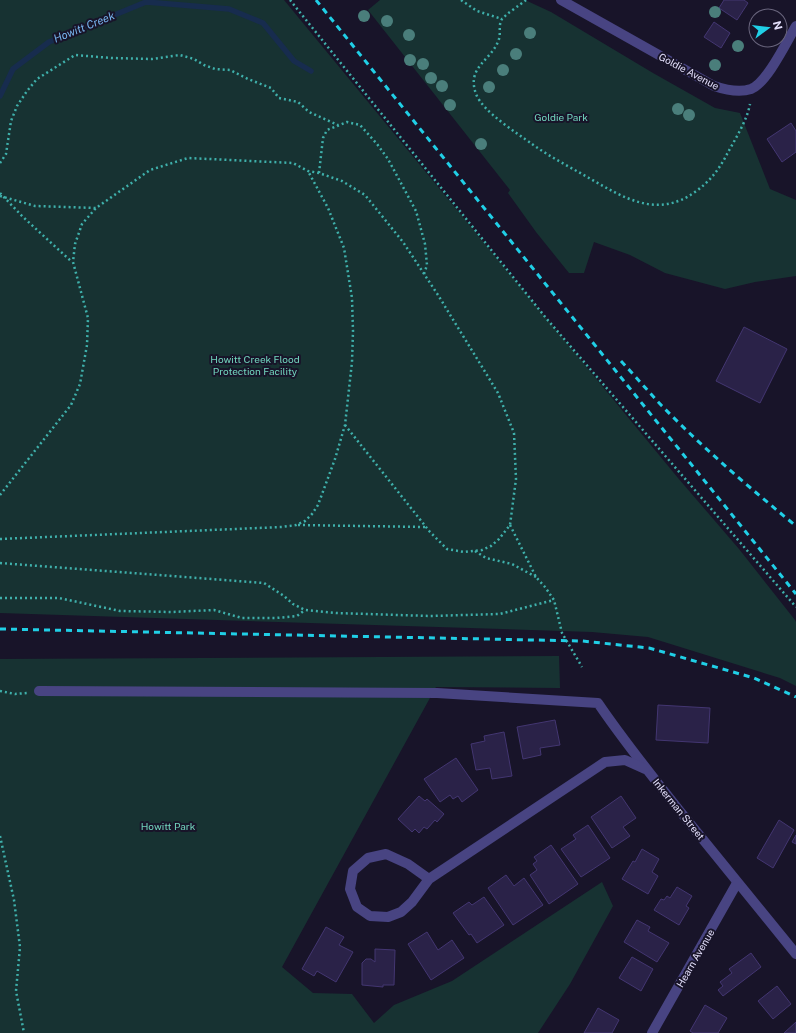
<svg xmlns="http://www.w3.org/2000/svg" width="796" height="1033" viewBox="0 0 796 1033" font-family="'Public Sans',sans-serif">
  <style>
    .green { fill: #173232 }
    .lines { fill: none; stroke-linecap: round; stroke-linejoin: round }
    .stream { stroke: #172c4e; stroke-width: 5.5 }
    .building { fill: #2a2248; stroke: #433671 }
    .path { stroke: #3fb0ab; stroke-width: 2.5; stroke-dasharray: 2 3; stroke-linecap: butt }
    .minor { stroke: #484482; stroke-width: 10 }
    .rail { stroke: #20cfe6; stroke-width: 3; stroke-dasharray: 6 5; stroke-linecap: butt }
    .tree { fill: #4a7e7b }
    .labels { text-anchor: middle; stroke-width: 4; stroke-linejoin: round; paint-order: stroke }
    .street-label { font-size: 10px; fill: #e3dffb; stroke: #181429 }
    .park-label { font-size: 10px; fill: #72d5be; stroke: #181429 }
    .water-label { font-size: 11px; font-style: italic; fill: #78b6f0; stroke: #181429 }
  </style>
  <rect width="100%" height="100%" fill="#181429"/>
  <!-- green -->
  <g class="green">
    <polygon points="0,0 284,0 678,478 739,549 795,620 796,622 796,686 780,678 648,637 592,632 0,613"/>
    <polygon points="380,0 525,0 551,12 653,73 715,108 740,113 770,189 796,200 796,276 755,282 725,289 665,273 630,255 594,242 584,273 569,273 536,232 508,193 510,190 368,10"/>
    <polygon points="559,656 560,688 436,687 282,967 313,993 352,994 374,1023 394,1005 452,981 602,882 613,906 570,984 538,1033 0,1033 0,659"/>
  </g>
  <g class="lines">
    <!-- stream -->
    <polyline class="stream" points="0,96 13,69 49,42 146,2 229,9 263,23 294,61 311,71"/>
  </g>
  <!-- building -->
  <g class="building">
    <polygon points="724,0 744,0 748,3 737,20 719,8"/>
    <polygon points="714,22 730,33 721,48 704,37"/>
    <polygon points="791,123 796,131 796,152 782,162 767,139"/>
    <polygon points="744,327 787,349 760,403 716,381"/>
    <polygon points="658,705 710,708 708,743 656,740"/>
    <polygon points="555,720 560,745 540,748 541,755 523,759 517,727"/>
    <polygon points="504,732 512,776 492,779 490,768 476,770 471,744 485,741 484,736"/>
    <polygon points="456,758 478,790 462,802 458,796 453,799 450,795 440,802 424,779"/>
    <polygon points="419,796 425,801 427,799 444,814 437,822 435,820 427,829 424,827 419,833 415,829 412,832 398,819"/>
    <polygon points="621,796 636,818 623,827 630,836 612,848 591,817"/>
    <polygon points="779,820 794,830 773,868 757,858"/>
    <polygon points="588,825 610,858 581,877 561,849 576,839 573,835"/>
    <polygon points="796,835 796,844 792,842"/>
    <polygon points="551,845 578,884 549,904 530,875 537,870 533,864 537,861 534,857"/>
    <polygon points="642,849 659,859 652,872 658,876 648,894 622,879 633,861 635,862"/>
    <polygon points="506,875 514,886 524,878 543,905 513,925 488,888"/>
    <polygon points="677,887 692,896 686,906 689,908 679,925 654,910 661,899 664,900 667,896 670,898"/>
    <polygon points="484,897 504,925 477,943 471,934 469,935 453,913 469,902 472,905"/>
    <polygon points="637,920 650,927 648,931 669,943 657,962 624,942"/>
    <polygon points="326,927 344,937 339,945 353,952 336,982 317,971 314,976 302,969"/>
    <polygon points="427,932 438,950 452,940 464,958 431,980 408,944"/>
    <polygon points="375,949 395,950 394,985 383,985 383,987 362,985 362,963 366,959 371,959 375,962"/>
    <polygon points="751,953 761,967 723,996 718,990 723,986 720,982 732,973 729,969"/>
    <polygon points="632,957 653,969 641,991 619,978"/>
    <polygon points="777,986 791,1004 773,1019 758,1001"/>
    <polygon points="705,1005 727,1018 718,1033 693,1033 690,1031"/>
    <polygon points="598,1008 619,1020 612,1033 584,1033"/>
    <polygon points="796,1022 796,1033 784,1033"/>
  </g>
  <g class="lines">
    <!-- path -->
    <g class="path">
      <polyline points="290,0 546,318 796,607"/>
      <polyline points="461,0 477,11 502,19"/>
      <path d="M526 0C521 4 505 15 502 19 498 25 501 33 499 39 492 61 466 66 476 94 483 112 517 133 532 144 550 157 570 167 589 178 624 198 657 219 695 192 709 182 718 171 726 156 734 141 747 121 750 104"/>
      <polyline points="0,163 6,154 11,121 17,106 27,91 37,79 75,55 111,58 152,59 180,55 194,59 204,65 215,69 230,70 248,79 271,88 279,98 298,102 309,112 338,125"/>
      <polyline points="319,173 323,138 327,130 347,122 360,125 377,144 388,159 416,211 425,244 427,265 424,274"/>
      <polyline points="0,193 23,217 72,262"/>
      <polyline points="0,196 35,206 96,208"/>
      <polyline points="0,495 71,405 80,384 87,345 88,318 73,262 75,244 82,224 96,208 150,170 188,158 293,163 308,171 319,173 342,181 365,195 403,242 438,295 498,393 514,433 516,479 510,525 499,539 491,546 482,550 464,552 447,549 430,532 345,425"/>
      <polyline points="298,525 425,527"/>
      <polyline points="510,525 536,577 545,587 554,600 562,633 582,667"/>
      <polyline points="0,539 282,527 296,525 305,521 312,514 318,505 335,459 345,425 352,362 353,331 352,298 344,248 328,208 308,171"/>
      <polyline points="475,551 486,558 512,564 536,577"/>
      <polyline points="0,563 264,583 284,596 293,604 305,610 336,613 430,616 500,614 554,600"/>
      <polyline points="0,598 59,598 120,611 171,612 214,610 242,618 276,618 297,616 305,610"/>
      <polyline points="0,691 15,694 27,693"/>
      <polyline points="0,836 14,900 20,947 16,991 24,1033"/>
    </g>
    <!-- minor -->
    <g class="minor">
      <path d="M561 0 714 86C726 90 739 93 751 89 767 83 787 41 796 26"/>
      <path d="M39 691 437 693 598 703C623 740 651 775 679 810 718 858 757 906 796 954"/>
      <polyline points="429,879 408,864 386,854 368,858 353,871 350,889 357,907 370,916 388,917 401,912 412,902 429,879 605,762 625,760 645,769"/>
      <polyline points="652,1033 737,883"/>
    </g>
    <!-- rail -->
    <g class="rail">
      <polyline points="316,0 796,594"/>
      <path d="M621 361C635 376 648 391 662 406 704 449 750 488 796 526"/>
      <polyline points="0,629 582,641 649,648 754,678 796,697"/>
    </g>
  </g>
  <!-- trees -->
  <g class="tree">
    <circle cx="715" cy="12" r="6"/>
    <circle cx="364" cy="16" r="6"/>
    <circle cx="387" cy="21" r="6"/>
    <circle cx="530" cy="33" r="6"/>
    <circle cx="409" cy="35" r="6"/>
    <circle cx="738" cy="46" r="6"/>
    <circle cx="516" cy="54" r="6"/>
    <circle cx="410" cy="60" r="6"/>
    <circle cx="423" cy="64" r="6"/>
    <circle cx="715" cy="65" r="6"/>
    <circle cx="503" cy="70" r="6"/>
    <circle cx="431" cy="78" r="6"/>
    <circle cx="442" cy="86" r="6"/>
    <circle cx="489" cy="87" r="6"/>
    <circle cx="450" cy="105" r="6"/>
    <circle cx="678" cy="109" r="6"/>
    <circle cx="689" cy="115" r="6"/>
    <circle cx="481" cy="144" r="6"/>
  </g>
  <g class="labels">
    <!-- street labels -->
    <g class="street-label">
      <text transform="translate(689 71) rotate(28)" y="4">Goldie Avenue</text>
      <text transform="translate(679 809) rotate(51)" y="4">Inkerman Street</text>
      <text transform="translate(695 958) rotate(-60)" y="4">Hearn Avenue</text>
    </g>
    <!-- park labels -->
    <g class="park-label">
      <text x="561" y="121">Goldie Park</text>
      <text x="255" y="363">Howitt Creek Flood<tspan x="255" dy="12">Protection Facility</tspan></text>
      <text x="168" y="830">Howitt Park</text>
    </g>
    <!-- water labels -->
    <g class="water-label">
      <text transform="translate(84 27) rotate(-22)" y="4">Howitt Creek</text>
    </g>
  </g>
  <!-- north arrow -->
  <g transform="translate(768 28) rotate(75)"><circle r="19" fill="#181429" stroke="#69657d"/>
  <path d="M0-3L7 15L0 10L-7 15Z" fill="#20cfe6"/>
  <text y="-6" font-size="11" font-weight="bold" text-anchor="middle" fill="#e3dffb">N</text>
  </g>
</svg>
